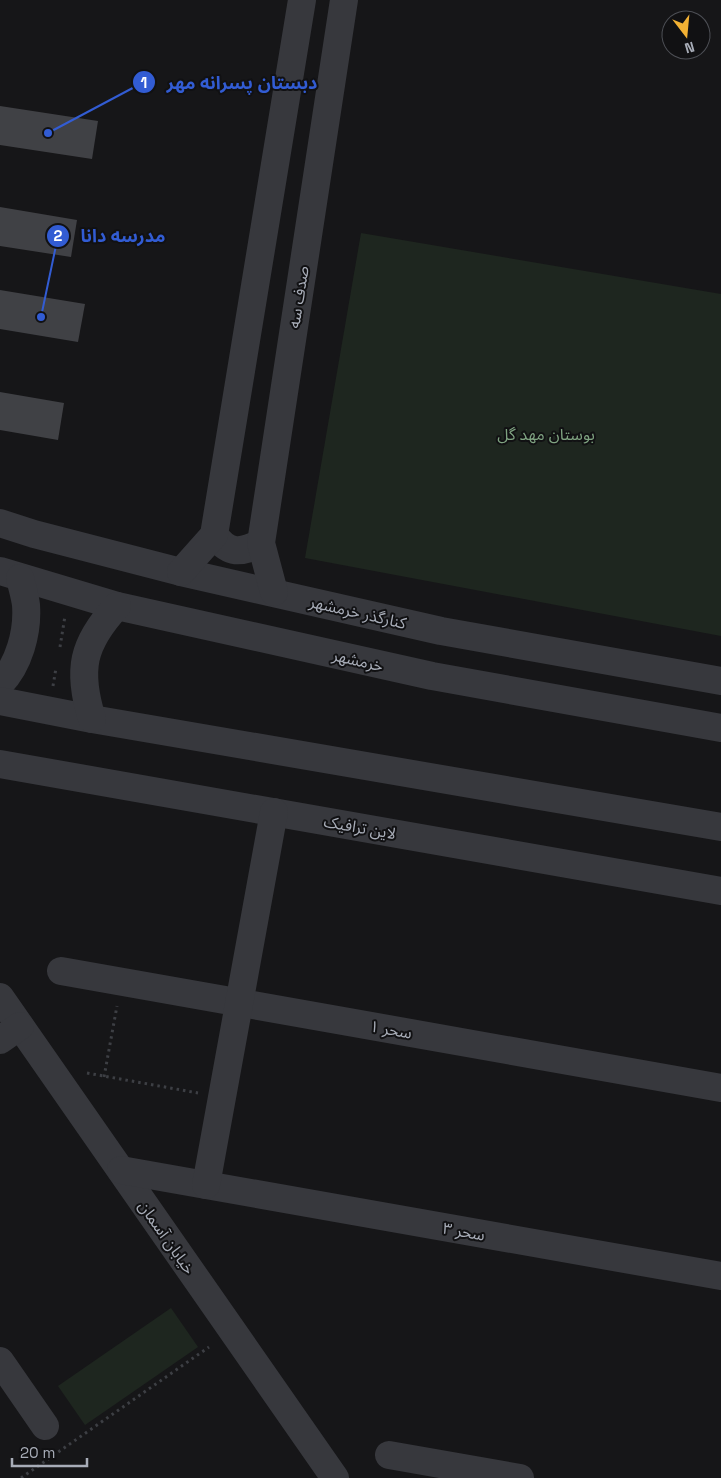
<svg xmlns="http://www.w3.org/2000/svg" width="721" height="1478" viewBox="0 0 721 1478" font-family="'Space Grotesk','Noto Sans Arabic',sans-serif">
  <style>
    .green { fill: #1e261f }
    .building { fill: #404145 }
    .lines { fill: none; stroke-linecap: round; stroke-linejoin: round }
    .path { stroke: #3d3f44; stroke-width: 3; stroke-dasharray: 2.5 4; stroke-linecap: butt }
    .minor { stroke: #37383d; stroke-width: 28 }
    .labels { text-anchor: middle; stroke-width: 4; stroke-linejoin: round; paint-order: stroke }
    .street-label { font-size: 16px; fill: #a8adb8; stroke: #111113 }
    .park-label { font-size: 16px; fill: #7fa381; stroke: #111113 }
    .leader { fill: none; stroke: #325cd3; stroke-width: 2 }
    .callout-dot { fill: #325cd3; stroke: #111113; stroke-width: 2 }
    .mark-label { font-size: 15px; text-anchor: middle; font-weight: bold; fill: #fff }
    .callout-label { font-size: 18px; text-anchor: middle; font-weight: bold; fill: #325cd3; stroke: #111113; stroke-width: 4; stroke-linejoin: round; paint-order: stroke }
  </style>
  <rect width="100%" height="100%" fill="#161618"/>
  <!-- green -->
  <g class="green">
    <polygon points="361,233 721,294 721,636 305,558"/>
    <polygon points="171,1308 198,1347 85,1425 58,1386"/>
  </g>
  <!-- building -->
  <g class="building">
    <polygon points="0,106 98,121 92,159 0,145"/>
    <polygon points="0,207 77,220 71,257 0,246"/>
    <polygon points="0,290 85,304 78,342 0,329"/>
    <polygon points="0,392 64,403 58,440 0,430"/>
  </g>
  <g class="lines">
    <!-- path -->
    <g class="path">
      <polyline points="60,647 65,616"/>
      <polyline points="53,686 56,668"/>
      <polyline points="87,1073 198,1093"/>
      <polyline points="104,1077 117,1006"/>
      <polyline points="21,1478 209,1347"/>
    </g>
    <!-- minor -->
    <g class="minor">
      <polyline points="0,523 34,534 181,572 441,631 721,681"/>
      <path d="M214 535C230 555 240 553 261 543"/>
      <polyline points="0,571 117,606 432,676 721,728"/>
      <polyline points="181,572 214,535 302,0"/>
      <polyline points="274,592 261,543 344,0"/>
      <path d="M0 684C19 665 28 632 26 605 25 596 22 587 20 578"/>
      <polyline points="0,701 92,719 721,827"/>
      <path d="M92 719C77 670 82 644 117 606"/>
      <polyline points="0,764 721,891"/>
      <polyline points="61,971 721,1088"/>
      <polyline points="0,997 335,1478"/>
      <polyline points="0,1040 20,1026"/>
      <polyline points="121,1170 721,1276"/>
      <polyline points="206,1185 274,812"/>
      <polyline points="0,1361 45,1426"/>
      <polyline points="389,1455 520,1478"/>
    </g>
  </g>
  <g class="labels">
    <!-- street labels -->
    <g class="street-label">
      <text transform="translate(298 297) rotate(-81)" y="6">صدف سه</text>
      <text transform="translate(358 612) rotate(13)" y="6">کنارگذر خرمشهر</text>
      <text transform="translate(358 660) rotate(13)" y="6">خرمشهر</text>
      <text transform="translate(360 827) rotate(10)" y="6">لاین ترافیک</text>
      <text transform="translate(391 1029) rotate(10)" y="6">سحر ۱</text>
      <text transform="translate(464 1231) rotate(10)" y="6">سحر ۳</text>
      <text transform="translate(167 1237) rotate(55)" y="6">خیابان آسمان</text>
    </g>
    <!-- park labels -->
    <g class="park-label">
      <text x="546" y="440">بوستان مهد گل</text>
    </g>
  </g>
  <!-- callouts -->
  <path class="leader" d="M48 133L144 82M41 317L58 236"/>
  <g class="callout-dot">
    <circle cx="48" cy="133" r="5"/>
    <circle cx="41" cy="317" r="5"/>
    <circle cx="144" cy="82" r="12"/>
    <circle cx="58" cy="236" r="12"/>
  </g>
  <g class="mark-label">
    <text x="144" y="88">1</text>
    <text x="58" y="241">2</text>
  </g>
  <g class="callout-label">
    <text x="242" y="89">دبستان پسرانه مهر</text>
    <text x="123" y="242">مدرسه دانا</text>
  </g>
  <!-- north arrow -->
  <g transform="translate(686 35) rotate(164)"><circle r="24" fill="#111113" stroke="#4d4f55"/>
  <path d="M0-4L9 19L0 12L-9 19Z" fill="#f2b134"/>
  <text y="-8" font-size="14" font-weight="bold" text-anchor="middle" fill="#a8adb8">N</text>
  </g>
  <!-- scale -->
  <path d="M12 1458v8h75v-8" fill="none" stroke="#a8adb8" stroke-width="2.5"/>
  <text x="20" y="1458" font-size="15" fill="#a8adb8" stroke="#111113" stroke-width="4" paint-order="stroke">20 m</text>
</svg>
